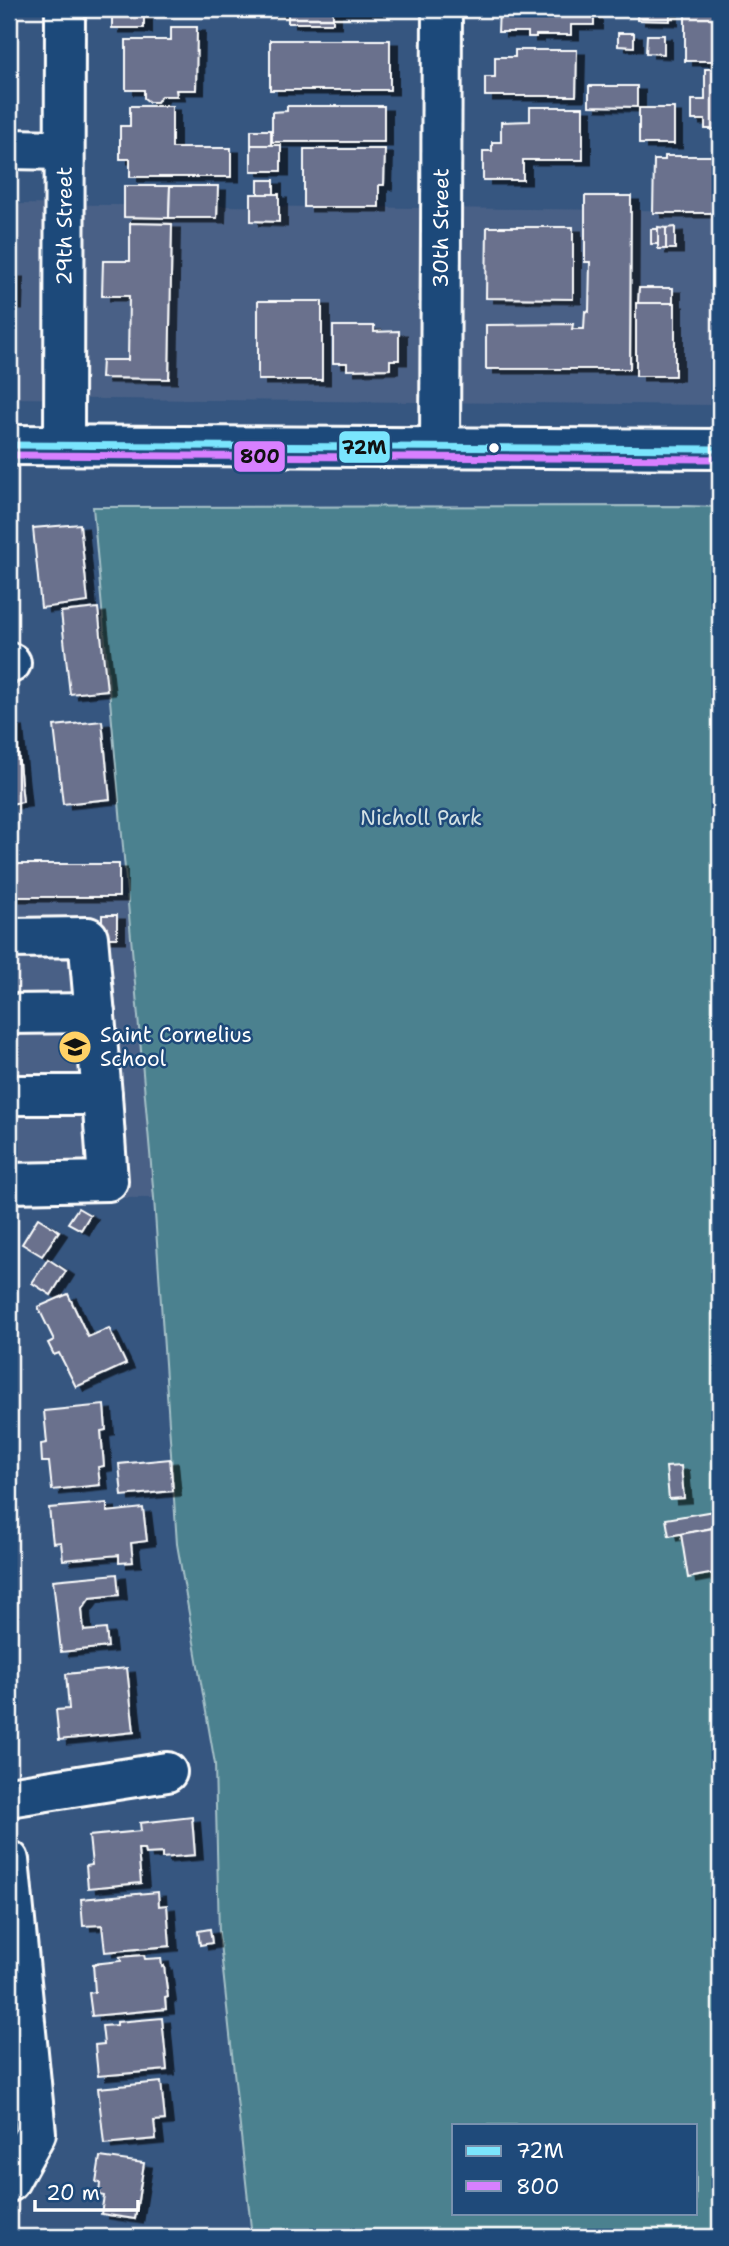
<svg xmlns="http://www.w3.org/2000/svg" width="729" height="2246" viewBox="0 0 729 2246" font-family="'Shantell Sans',sans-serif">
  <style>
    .built { fill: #4a6186 }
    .green { fill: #4b818f; stroke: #a5c0c7; stroke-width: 2; fill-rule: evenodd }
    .building { fill: #6a718d; stroke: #fff; stroke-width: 2; filter: url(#shadow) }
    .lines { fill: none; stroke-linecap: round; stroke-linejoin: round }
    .minor-casing { stroke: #fff; stroke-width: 44 }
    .minor { stroke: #1f4a7a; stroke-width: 38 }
    .bus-1-casing { stroke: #1f4a7a; stroke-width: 12 }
    .bus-2-casing { stroke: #1f4a7a; stroke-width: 12 }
    .bus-1 { stroke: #7ae5fd; stroke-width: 7 }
    .bus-2 { stroke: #d880ff; stroke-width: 7 }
    .bus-dot { fill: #fff; stroke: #1f4a7a; stroke-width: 2.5 }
    .labels { text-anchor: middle; stroke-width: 5; stroke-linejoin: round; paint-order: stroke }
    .street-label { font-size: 21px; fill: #fff; stroke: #1f4a7a }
    .park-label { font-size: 21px; fill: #d2e0e3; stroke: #1f4a7a }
    .poi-label { font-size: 21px; fill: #fff; stroke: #1f4a7a; text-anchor: start }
    .line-badge { stroke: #1f4a7a; stroke-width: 2.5 }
    .pale-badge-label { font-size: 19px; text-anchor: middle; font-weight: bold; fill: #111 }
  </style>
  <defs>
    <filter id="shadow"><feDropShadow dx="8" dy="4.5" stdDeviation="0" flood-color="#0009"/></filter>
  </defs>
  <rect width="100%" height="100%" fill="#365680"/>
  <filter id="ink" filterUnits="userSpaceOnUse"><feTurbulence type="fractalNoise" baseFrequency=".0143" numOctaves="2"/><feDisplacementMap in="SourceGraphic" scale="14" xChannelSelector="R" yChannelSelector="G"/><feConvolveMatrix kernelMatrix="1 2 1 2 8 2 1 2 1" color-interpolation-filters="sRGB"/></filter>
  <g filter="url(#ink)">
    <!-- built -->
    <g class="built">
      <polygon points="9,204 720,211 720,405 9,398"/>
      <polygon points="9,896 127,898 154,1198 9,1197"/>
    </g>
    <!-- green -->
    <path class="green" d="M684 506 720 507V2237H252L219 1934 215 1764 177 1544 154 1198 93 507ZM454 2125H696V2213H454Z"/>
    <!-- building -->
    <g class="building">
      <rect x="112" y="9" width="32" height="19"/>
      <polygon points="267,9 378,9 378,11 333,11 333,23 288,23 288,13 267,13"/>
      <polygon points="499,9 594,9 594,25 571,25 571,35 536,35 536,37 528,37 528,32 498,32"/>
      <polygon points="637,9 670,9 670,21 637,20"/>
      <polygon points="685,9 720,9 720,41 716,41 716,61 685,61"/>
      <polygon points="171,27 197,27 196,90 176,90 177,96 161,96 157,102 149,102 144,98 144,90 126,90 126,40 171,40"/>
      <polygon points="618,33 634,33 634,47 618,46"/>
      <polygon points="647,35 664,35 664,54 646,53"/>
      <rect x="270" y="40" width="120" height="50"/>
      <polygon points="515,50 577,50 576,96 485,96 485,77 495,77 495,57 515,57"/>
      <polygon points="705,69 720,69 720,129 705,129 705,120 692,120 692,100 705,100"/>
      <polygon points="589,86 637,86 637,107 589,106"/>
      <polygon points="130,106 172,106 172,148 231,148 231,177 130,177 130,159 120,159 120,126 130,126"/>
      <polygon points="287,106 384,106 384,142 272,142 272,112 287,111"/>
      <polygon points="530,107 583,107 583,160 523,160 523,180 483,180 483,151 492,151 492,142 501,142 501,122 530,121"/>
      <rect x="639" y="108" width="35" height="36"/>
      <rect x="251" y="130" width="20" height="15"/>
      <rect x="251" y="145" width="30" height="26"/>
      <polygon points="304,149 385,149 384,185 379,185 379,207 304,207"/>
      <polygon points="665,156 720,156 720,213 653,213 654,160 665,160"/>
      <rect x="258" y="180" width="16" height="14"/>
      <polygon points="124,186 170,186 169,218 124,217"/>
      <polygon points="170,186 218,186 217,218 169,218"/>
      <polygon points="251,194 279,194 279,222 251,221"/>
      <polygon points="585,196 631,196 630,369 486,369 486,325 573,324 572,329 584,329 585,311 589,312 590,262 585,262"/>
      <polygon points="130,223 172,224 169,379 101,378 102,360 128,360 129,296 102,296 103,261 130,261"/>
      <rect x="715" y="225" width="5" height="42"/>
      <polygon points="487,227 573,227 573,299 486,298"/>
      <polygon points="658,227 666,228 666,249 658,249"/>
      <polygon points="675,227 675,249 666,249 666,228"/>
      <rect x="651" y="229" width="7" height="15"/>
      <polygon points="9,273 15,273 14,305 10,305 9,364"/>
      <polygon points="639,288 673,288 673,303 638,304"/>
      <rect x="258" y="301" width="64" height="79"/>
      <rect x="636" y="303" width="39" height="73"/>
      <polygon points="333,326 374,326 374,332 399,331 399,360 390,360 390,369 347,370 347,363 333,363"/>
      <polygon points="80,524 88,602 41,608 33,528"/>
      <polygon points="98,608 107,690 70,694 61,612"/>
      <polygon points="102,721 110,799 63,804 54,726"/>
      <polygon points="15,723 23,802 9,804 9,724"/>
      <rect x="9" y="864" width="110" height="33"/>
      <rect x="102" y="915" width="15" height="23"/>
      <polygon points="78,1208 90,1215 81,1230 68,1223"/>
      <polygon points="38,1218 59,1231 42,1256 22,1244"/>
      <polygon points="48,1259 66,1271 51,1295 32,1283"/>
      <polygon points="68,1294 88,1337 109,1328 126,1364 76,1387 59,1353 54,1355 48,1343 54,1340 38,1307"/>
      <polygon points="104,1405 106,1430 101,1431 104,1466 98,1467 100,1485 52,1490 49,1462 42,1462 41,1444 47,1443 44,1411"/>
      <polygon points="170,1459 173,1491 122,1496 119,1464"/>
      <polygon points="681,1466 684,1498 669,1499 666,1467"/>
      <polygon points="107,1503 107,1512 143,1508 147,1541 131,1543 133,1562 119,1563 119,1555 63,1560 61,1542 53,1543 49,1508"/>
      <polygon points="714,1511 717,1527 669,1536 666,1519"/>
      <polygon points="719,1527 720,1572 688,1578 681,1534"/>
      <polygon points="117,1574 119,1595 90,1598 82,1609 84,1631 106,1629 108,1647 61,1652 53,1580"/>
      <polygon points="127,1668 134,1732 59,1740 56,1710 69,1709 66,1674"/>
      <polygon points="192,1817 195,1855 162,1858 162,1853 145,1854 144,1849 138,1849 141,1883 88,1888 86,1866 92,1865 89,1836 141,1831 140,1823"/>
      <polygon points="158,1892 159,1906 167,1905 170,1946 105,1952 102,1925 83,1926 81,1899"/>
      <polygon points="210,1929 212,1943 200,1945 198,1931"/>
      <polygon points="144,1955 145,1959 161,1958 162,1967 164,1966 168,1997 165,1998 166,2009 92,2016 89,1993 95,1992 93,1964 121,1961 120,1957"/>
      <polygon points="162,2018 167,2070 98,2076 95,2045 104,2044 102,2026 117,2025 117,2022"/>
      <polygon points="161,2082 165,2120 154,2121 156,2139 104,2144 98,2088"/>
      <polygon points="100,2157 144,2163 135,2219 101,2214 104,2196 99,2195 100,2183 96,2182"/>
    </g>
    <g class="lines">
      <defs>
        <g id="minor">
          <polyline points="9,149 64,150"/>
          <polyline points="9,445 720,449"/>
          <path id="s1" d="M64 445 65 9"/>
          <path id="s2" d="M440 447 442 9"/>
          <polyline points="9,663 11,663"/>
          <polyline points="9,938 88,937 102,1095"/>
          <polyline points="9,1014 95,1013"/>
          <polyline points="9,1095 102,1095 108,1181 9,1183"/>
          <polyline points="9,1797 167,1772"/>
          <polyline points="9,1860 36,2133 9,2182"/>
        </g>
      </defs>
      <!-- minor casing -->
      <use href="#minor" class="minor-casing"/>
      <!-- minor -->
      <use href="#minor" class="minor"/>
      <defs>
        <polyline id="bus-1" points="9,445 720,449"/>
        <polyline id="bus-2" points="9,455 720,459"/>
      </defs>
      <!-- bus-1 casing -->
      <use href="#bus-1" class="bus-1-casing"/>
      <!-- bus-2 casing -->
      <use href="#bus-2" class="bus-2-casing"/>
      <!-- bus-1 -->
      <use href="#bus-1" class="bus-1"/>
      <!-- bus-2 -->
      <use href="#bus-2" class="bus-2"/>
    </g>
  </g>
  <!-- icons -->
  <defs>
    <symbol id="school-disc" viewBox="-11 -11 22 22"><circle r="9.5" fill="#ffd166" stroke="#1f4a7a"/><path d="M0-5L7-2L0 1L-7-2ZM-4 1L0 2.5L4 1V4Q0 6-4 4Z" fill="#111"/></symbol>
  </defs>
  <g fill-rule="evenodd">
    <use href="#school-disc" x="56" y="1028" width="38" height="38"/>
  </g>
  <!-- markers -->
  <circle class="bus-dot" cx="494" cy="448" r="6"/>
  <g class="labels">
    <!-- street labels -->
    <g class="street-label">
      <text dy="7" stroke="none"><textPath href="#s1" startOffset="219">29th Street</textPath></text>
      <text dy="7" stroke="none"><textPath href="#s2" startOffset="219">30th Street</textPath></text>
    </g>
    <!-- park labels -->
    <g class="park-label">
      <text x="421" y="825">Nicholl Park</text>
    </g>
    <!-- poi labels -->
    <g class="poi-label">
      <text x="100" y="1042">Saint Cornelius<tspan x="100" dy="24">School</tspan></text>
    </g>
  </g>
  <g class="line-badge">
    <rect x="338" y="430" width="53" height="34" rx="7" fill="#7ae5fd"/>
    <rect x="233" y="440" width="53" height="33" rx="7" fill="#d880ff"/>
  </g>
  <g class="pale-badge-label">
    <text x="364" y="454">72M</text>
    <text x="260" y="463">800</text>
  </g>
  <!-- margin -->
  <rect width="729" height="2246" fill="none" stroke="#1f4a7a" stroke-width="35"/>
  <rect x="18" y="18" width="694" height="2211" fill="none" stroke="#fff" stroke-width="2.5" filter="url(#ink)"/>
  <!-- legend -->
  <rect x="452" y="2124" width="245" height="91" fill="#1f4a7a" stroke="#7992af" stroke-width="2"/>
  <rect x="466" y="2146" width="35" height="10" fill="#7ae5fd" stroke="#7992af" stroke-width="2"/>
  <text x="516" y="2158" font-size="21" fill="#ffffff">72M</text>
  <rect x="466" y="2181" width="35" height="10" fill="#d880ff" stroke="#7992af" stroke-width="2"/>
  <text x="516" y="2194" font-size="21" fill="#ffffff">800</text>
  <!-- scale -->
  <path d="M35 2200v10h103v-10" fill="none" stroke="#ffffff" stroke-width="3.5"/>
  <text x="46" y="2200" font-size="21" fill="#ffffff" stroke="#1f4a7a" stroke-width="5" paint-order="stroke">20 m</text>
</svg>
